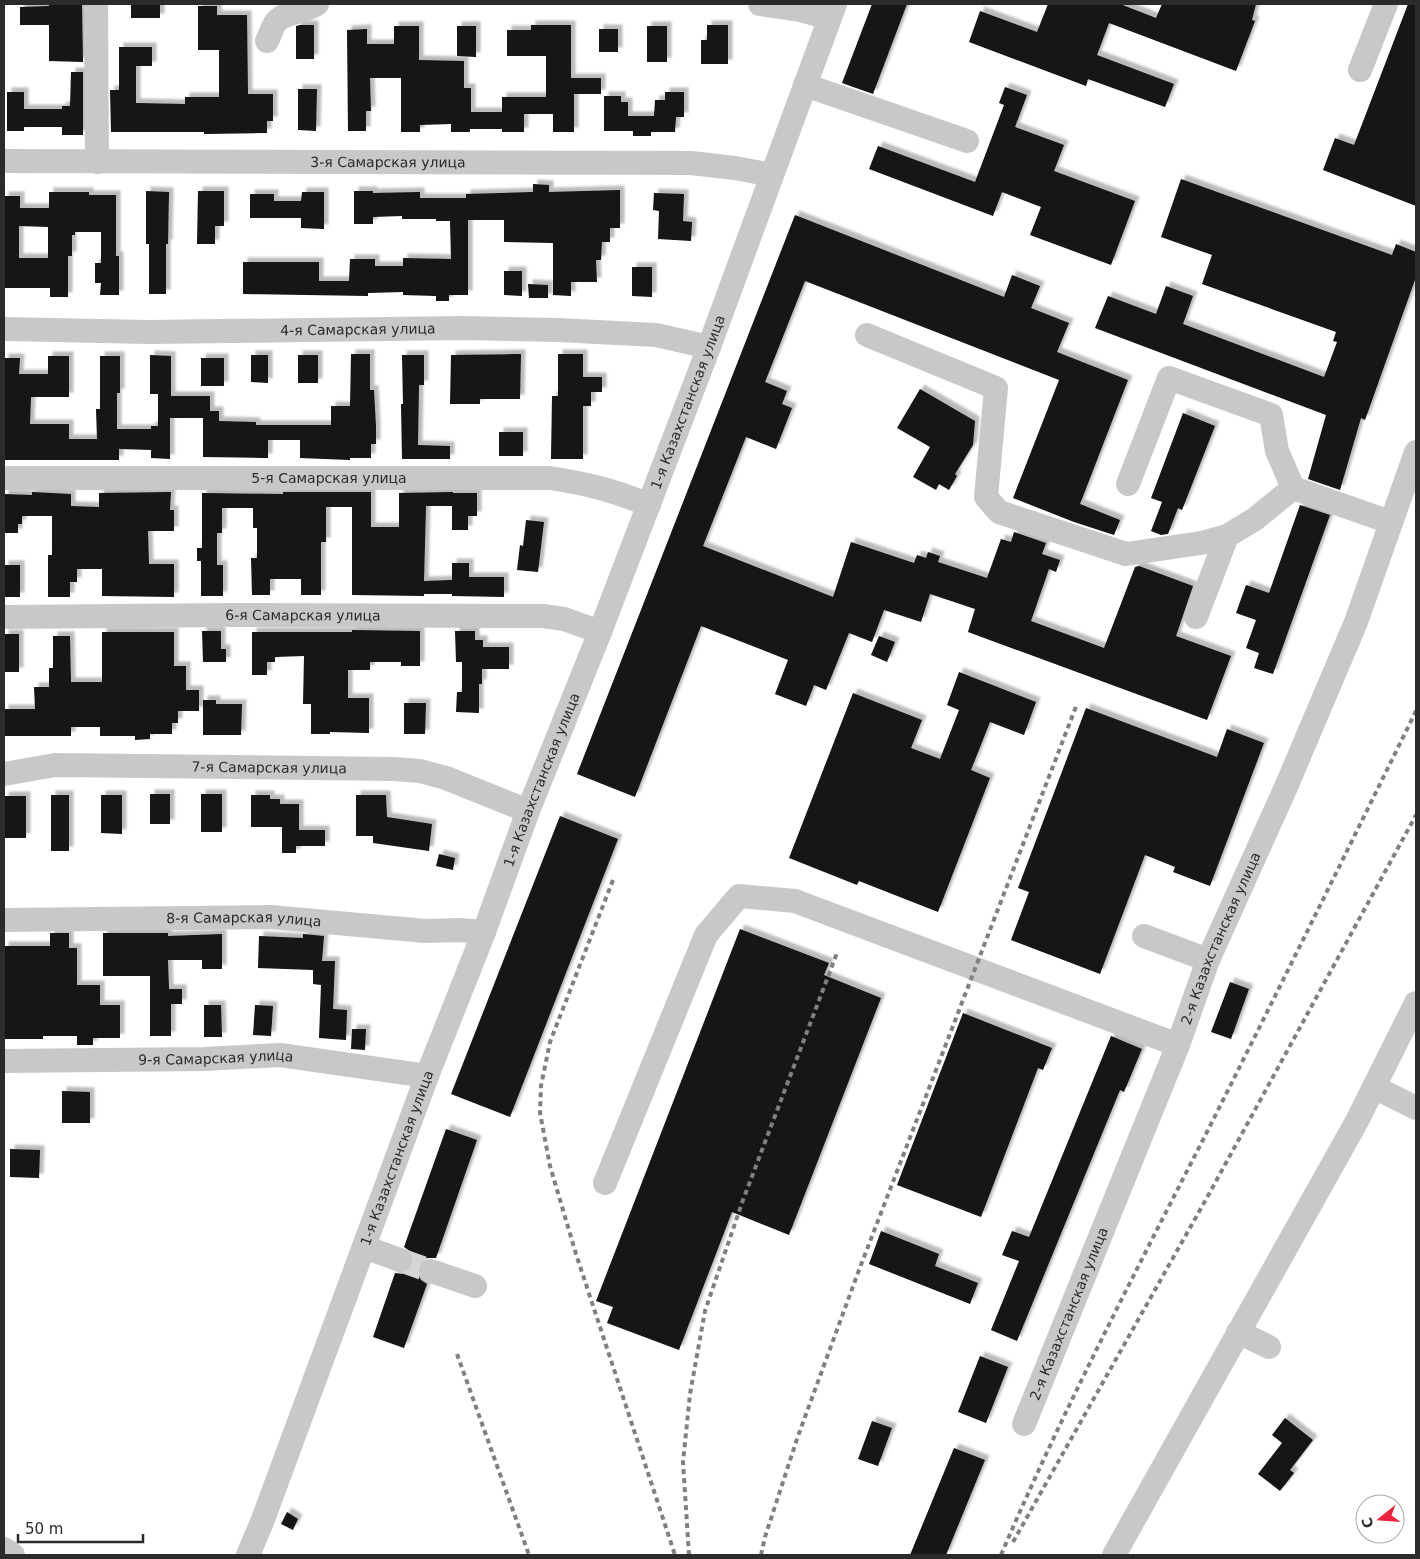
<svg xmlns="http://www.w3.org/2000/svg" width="1420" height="1559" viewBox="0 0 1420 1559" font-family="'DejaVu Sans',sans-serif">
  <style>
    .building { fill: #121212; fill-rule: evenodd; filter: url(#shadow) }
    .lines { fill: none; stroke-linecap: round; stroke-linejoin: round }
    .minor-tunnel { stroke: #d5d5d5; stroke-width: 24; stroke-dasharray: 24 12; stroke-linecap: butt }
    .minor { stroke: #c8c8c8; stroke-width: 24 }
    .rail { stroke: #808080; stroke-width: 4; stroke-dasharray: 5 4; stroke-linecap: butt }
    .labels { text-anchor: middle; stroke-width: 5; stroke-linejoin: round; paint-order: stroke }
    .street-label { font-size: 14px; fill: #2b2b2b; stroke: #fff }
  </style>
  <defs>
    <filter id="shadow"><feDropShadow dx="4.5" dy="-4.5" stdDeviation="1" flood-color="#0004"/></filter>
  </defs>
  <rect width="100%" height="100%" fill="#fff"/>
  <!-- building -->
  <g class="building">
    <polygon points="49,4 82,4 83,62 49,61 49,25 20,25 20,7 49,6"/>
    <rect x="131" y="4" width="29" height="14"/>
    <polygon points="872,4 907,4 873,94 842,83"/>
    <polygon points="1048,4 1120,4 1156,18 1162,4 1256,4 1252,20 1255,21 1236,71 1109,23 1097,55 1174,84 1165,107 1088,79 1086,86 969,42 980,11 1037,32"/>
    <polygon points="1408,4 1416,4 1416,206 1323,170 1335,138 1354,145"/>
    <polygon points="198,6 217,6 217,15 247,15 248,94 273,94 273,121 267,121 267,133 204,134 204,132 111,132 110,90 119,90 119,47 152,47 152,66 136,66 136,103 185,104 185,97 219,97 219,50 198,50"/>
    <polygon points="300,25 314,25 314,59 296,59 296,26"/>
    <polygon points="531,25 571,25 571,78 601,78 601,94 574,94 574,132 553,132 553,114 524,114 524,132 502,132 502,129 470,129 470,132 451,132 451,124 420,125 420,132 401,132 401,78 370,78 371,111 366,111 366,131 348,131 347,30 367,29 367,44 394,44 394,26 419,26 419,60 464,61 464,88 471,88 471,112 502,112 502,97 546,97 546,56 507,56 507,30 531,30"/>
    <polygon points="707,25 728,25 728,64 701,64 701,40 707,40"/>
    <polygon points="457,26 476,26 476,57 457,56"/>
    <rect x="647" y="26" width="20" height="36"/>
    <rect x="599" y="29" width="19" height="23"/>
    <polygon points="71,72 83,72 83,135 62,135 62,127 24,127 24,131 7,131 7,92 24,92 24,109 62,109 62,106 70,106"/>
    <polygon points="1005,87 1027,95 1015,127 1064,145 1054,171 1135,201 1111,265 1030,235 1041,207 1002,192 993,216 869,169 878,146 975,182 1004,105 999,103"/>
    <polygon points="298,89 317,89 316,131 298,130"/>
    <polygon points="665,92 684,92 684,117 676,117 675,132 651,132 651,136 633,136 633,131 604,131 604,96 621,96 621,102 628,102 628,116 654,116 655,100 665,100"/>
    <polygon points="1181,179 1392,255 1396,244 1416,252 1416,277 1365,420 1361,418 1340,490 1308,479 1326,415 1095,328 1108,296 1156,314 1166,286 1193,296 1183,324 1324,377 1337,342 1333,341 1336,332 1202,284 1212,255 1161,237"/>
    <polygon points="533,184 549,185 549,192 620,190 620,228 610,228 610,242 602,242 601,260 596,260 597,282 571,282 571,296 553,295 553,243 504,242 504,220 468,220 468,295 449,295 449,301 436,301 436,296 403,295 403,292 368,293 368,296 243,294 243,262 319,262 319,281 349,281 350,259 375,259 375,266 403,266 403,258 451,259 450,221 436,221 436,219 402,219 402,216 373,217 373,224 354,224 354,191 373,191 373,193 420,192 420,198 466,198 466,194 533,192"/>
    <polygon points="146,191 169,192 168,244 166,244 166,294 149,294 149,244 146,244"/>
    <polygon points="198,191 224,191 224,226 215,226 215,244 197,244"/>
    <path d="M49 192H89V195H116V256H119V295H100L101 283H95V263H101V232H75V235H72V256H68V297H50V288H4V196H20V208H49ZM19 226 48 227V258H19Z"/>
    <polygon points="302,192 324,192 324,229 301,228 301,218 250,218 250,194 274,194 274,201 301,201"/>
    <polygon points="654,193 684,194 683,221 692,222 691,241 658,239 659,211 653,210"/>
    <polygon points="795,215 1004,297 1012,275 1040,286 1031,308 1069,323 1057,352 1128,380 1080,504 1120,520 1114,535 1074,522 1013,498 1059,380 805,281 765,382 787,391 782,404 792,408 776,449 746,437 703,546 833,597 851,542 914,563 917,555 926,558 928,552 940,556 938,562 987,578 1001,539 1011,542 1014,532 1046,543 1042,554 1060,560 1056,572 1049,569 1031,621 1104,648 1135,567 1139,566 1193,586 1176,636 1231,656 1207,720 968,632 975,609 930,594 921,622 884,610 872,642 849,633 826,690 814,685 806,706 775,694 788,660 701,626 635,797 577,774"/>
    <polygon points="632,267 652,267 652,297 632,296"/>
    <polygon points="504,271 522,271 522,296 504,295"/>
    <polygon points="528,284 548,285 548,298 529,298"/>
    <polygon points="351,354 370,354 370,390 374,390 376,427 376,444 371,444 371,458 350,458 350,460 300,458 300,440 268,440 268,458 203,457 203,418 170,418 170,459 151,458 151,450 119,449 119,460 4,460 4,358 20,358 19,374 48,374 48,356 69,356 69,397 31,397 30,424 69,424 69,439 97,439 96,409 100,409 100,356 120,356 120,393 117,393 117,429 151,429 151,426 158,426 158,394 150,394 150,355 171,356 171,396 210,396 210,411 219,411 219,421 256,422 256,425 331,425 331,406 350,406"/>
    <polygon points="521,354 520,399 480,399 480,404 450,404 451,355"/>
    <polygon points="558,354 583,354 583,377 602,377 602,392 591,392 591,406 583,406 583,459 551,459 552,396 558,396"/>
    <polygon points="251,355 268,355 268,383 251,382"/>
    <rect x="298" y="355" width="20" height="28"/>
    <polygon points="402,355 424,355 424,385 419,385 418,445 450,446 450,459 402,459 401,404 403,404"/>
    <rect x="201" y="358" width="23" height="28"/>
    <polygon points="920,389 975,421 973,445 955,474 957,476 949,490 939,484 936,490 913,477 930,447 897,428"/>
    <polygon points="1183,413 1215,426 1182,510 1178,508 1168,534 1161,535 1151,531 1162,502 1151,498"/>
    <rect x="499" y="432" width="24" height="24"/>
    <polygon points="32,492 71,494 71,506 99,507 99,493 171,492 170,510 174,510 174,531 148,531 149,564 174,564 174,597 102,596 102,569 77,569 77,582 70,582 70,597 48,597 48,555 52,555 52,516 22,516 22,524 18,524 18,533 4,533 4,494 32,495"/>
    <polygon points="283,492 371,492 371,527 399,527 399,493 453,492 453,493 477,493 477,516 468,516 468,530 452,530 452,506 426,506 424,581 452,580 452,563 469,563 469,577 504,577 504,597 452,596 452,594 424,594 424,596 352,595 352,507 326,507 326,542 321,542 321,595 301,595 301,579 270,579 270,595 252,595 251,558 257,558 257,528 253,528 253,508 222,508 222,533 217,533 217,565 223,565 223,596 201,596 201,561 197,561 197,548 202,548 202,493 283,494"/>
    <polygon points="1300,505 1330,515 1273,674 1254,668 1259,653 1246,648 1256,620 1236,613 1246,585 1269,593"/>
    <polygon points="526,520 544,522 538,572 517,570 520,545 523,546"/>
    <rect x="4" y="565" width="16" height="32"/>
    <polygon points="352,630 420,631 420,666 401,666 401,662 370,662 370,670 348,670 348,698 369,698 369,733 330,732 330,734 311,734 311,704 303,704 304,656 275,657 275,662 267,662 267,675 252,675 252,632 352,632"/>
    <polygon points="202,631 221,631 221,649 226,649 226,662 203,662"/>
    <polygon points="455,631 475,631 475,640 483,640 483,647 509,647 509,669 482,669 482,684 479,684 479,713 456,712 457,692 462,692 462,662 456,662"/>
    <polygon points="102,632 174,632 174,666 186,666 186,690 199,690 199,711 178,711 178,723 172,723 172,734 150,734 150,739 135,740 135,736 100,736 100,727 71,727 71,736 4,736 4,709 35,709 34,687 49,687 49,668 53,668 53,636 70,636 71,682 102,682"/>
    <rect x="4" y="634" width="15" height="38"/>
    <polygon points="879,636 895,642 887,662 871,655"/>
    <polygon points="959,672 1036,702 1024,735 990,722 971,770 990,778 938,912 859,881 857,885 789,858 853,693 922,720 911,748 940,759 959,710 947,705"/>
    <polygon points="203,700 216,700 216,704 242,704 241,735 203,735"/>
    <polygon points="404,703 426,703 425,734 404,734"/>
    <polygon points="1086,708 1217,757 1227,729 1264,743 1210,886 1173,872 1175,867 1145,855 1100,974 1011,940 1029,892 1018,888"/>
    <rect x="150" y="794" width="20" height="30"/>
    <rect x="201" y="794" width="21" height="38"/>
    <rect x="51" y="795" width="18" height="56"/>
    <polygon points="101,795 122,795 122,834 101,833"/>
    <polygon points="251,795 270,795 270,799 280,799 280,804 299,804 299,830 325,830 325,846 296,846 296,853 282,853 282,827 251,827"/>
    <polygon points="356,795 386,795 387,817 432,824 429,851 373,843 373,836 356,836"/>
    <rect x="4" y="796" width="22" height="42"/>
    <polygon points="560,816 618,839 510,1117 451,1094"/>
    <polygon points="439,854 455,858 453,870 436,866"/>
    <polygon points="740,929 829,963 824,975 881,998 789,1235 732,1212 679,1350 607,1323 613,1307 596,1301"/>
    <polygon points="50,933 69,933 69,948 77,948 77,985 100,985 100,1005 120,1005 120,1038 93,1038 93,1045 77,1045 77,1036 43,1036 43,1039 4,1039 4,946 50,946"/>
    <polygon points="103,933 168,933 168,936 222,934 222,969 202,969 202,960 168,960 169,989 182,989 182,1004 171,1004 171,1036 150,1036 150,976 103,976"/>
    <polygon points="303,934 324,936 322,961 335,961 333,1009 347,1010 346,1040 319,1038 321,985 313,984 313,970 258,968 259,936 303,938"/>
    <polygon points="1230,982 1249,989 1231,1039 1211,1032"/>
    <polygon points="204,1005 221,1005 222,1037 204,1037"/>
    <polygon points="255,1005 273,1006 271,1036 253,1035"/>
    <polygon points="963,1013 1052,1048 1043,1070 1038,1068 981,1217 897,1185"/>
    <polygon points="352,1029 366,1029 365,1050 351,1049"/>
    <polygon points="1111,1036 1142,1049 1124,1092 1120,1090 1017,1341 991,1330 1019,1261 1002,1255 1012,1231 1029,1237"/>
    <polygon points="62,1091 90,1092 90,1123 62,1123"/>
    <polygon points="446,1129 477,1140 436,1258 428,1258 422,1260 418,1266 418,1274 421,1280 427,1284 404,1348 373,1337 395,1273 402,1274 408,1271 413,1264 414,1258 411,1252 404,1247"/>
    <polygon points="10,1149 40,1150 39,1178 10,1177"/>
    <polygon points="881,1231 939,1254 935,1266 978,1283 970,1304 869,1264"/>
    <polygon points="980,1356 1008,1367 986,1423 958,1412"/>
    <polygon points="1285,1418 1313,1440 1290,1470 1294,1473 1280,1491 1258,1474 1282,1443 1272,1435"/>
    <polygon points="872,1421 892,1428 878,1466 858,1459"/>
    <polygon points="954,1448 985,1460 946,1555 910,1555"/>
    <polygon points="287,1512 298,1519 293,1530 281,1524"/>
  </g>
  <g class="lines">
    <!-- minor-tunnel -->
    <polyline class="minor-tunnel" points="400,1260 431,1271"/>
    <!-- minor -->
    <g class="minor">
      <polyline points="96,4 97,162"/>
      <polyline points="760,4 800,10 829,18"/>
      <path d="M267 41C270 36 272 27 276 22 287 10 305 13 317 4"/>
      <polyline points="1360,70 1386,4"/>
      <polyline points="805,85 967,141"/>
      <path id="s1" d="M4 161 691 163 735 168 772 175"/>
      <path id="s2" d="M4 329 148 332 462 328 558 330 656 335 709 347"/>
      <polyline points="867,335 996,388 986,497 999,512 1126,554 1201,543 1227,536 1255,519 1293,488"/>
      <path id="s3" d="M4 478H550C588 484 613 490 649 505"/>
      <polyline points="1128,484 1169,378 1271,415 1277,451 1293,488 1390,522"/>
      <path id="s4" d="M4 617 231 615 543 616 564 619 600 632"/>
      <polyline points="1196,617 1227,536"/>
      <path id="s5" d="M4 774 55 765 394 769 420 771 446 778 528 811"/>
      <path id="s6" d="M4 920 270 917 426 931 459 930 484 932"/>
      <polyline points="1144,936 1208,960"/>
      <path id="s7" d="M4 1061 204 1059 280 1055 427 1076"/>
      <polyline points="1374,1087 1416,1108"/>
      <polyline points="605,1183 706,935 739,896 795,901 1178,1045"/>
      <polyline points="364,1247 400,1260"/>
      <polyline points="431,1271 475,1286"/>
      <polyline points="1238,1332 1269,1347"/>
      <path id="s8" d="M1024 1424 1178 1045 1208 960 1286 787 1356 622 1416 452"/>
      <polyline points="4,1549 13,1555"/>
      <path id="s9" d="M248 1555 262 1522 427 1076 484 932 528 811 600 632 709 347 835 4"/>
      <polyline points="1114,1555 1357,1121 1416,1003"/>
    </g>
    <!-- rail -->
    <g class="rail">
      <polyline points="613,880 550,1042 541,1086 540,1113 550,1166 576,1254 675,1555"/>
      <polyline points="457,1354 529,1555"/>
      <polyline points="1013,1542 1209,1194 1416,815"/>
      <polyline points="689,1555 683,1462 690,1394 705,1311 743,1200 837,953"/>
      <polyline points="761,1555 765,1537 798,1436 859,1270 1077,704"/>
      <path d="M1001 1555C1063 1410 1136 1271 1208 1130 1278 991 1347 851 1416 711"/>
    </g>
  </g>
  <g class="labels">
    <!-- street labels -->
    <g class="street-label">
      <text dy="5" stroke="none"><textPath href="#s1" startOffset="384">3-я Самарская улица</textPath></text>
      <text dy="5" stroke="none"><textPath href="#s2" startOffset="354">4-я Самарская улица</textPath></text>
      <text dy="5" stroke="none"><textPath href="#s9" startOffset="1234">1-я Казахстанская улица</textPath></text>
      <text dy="5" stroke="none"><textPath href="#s3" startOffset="325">5-я Самарская улица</textPath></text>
      <text dy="5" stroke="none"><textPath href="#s4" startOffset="299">6-я Самарская улица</textPath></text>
      <text dy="5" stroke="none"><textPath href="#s5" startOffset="266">7-я Самарская улица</textPath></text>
      <text dy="5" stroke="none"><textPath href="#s9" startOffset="829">1-я Казахстанская улица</textPath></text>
      <text dy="5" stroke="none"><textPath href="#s6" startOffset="240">8-я Самарская улица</textPath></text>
      <text dy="5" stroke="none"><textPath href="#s8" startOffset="524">2-я Казахстанская улица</textPath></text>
      <text dy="5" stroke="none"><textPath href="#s7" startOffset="212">9-я Самарская улица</textPath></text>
      <text dy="5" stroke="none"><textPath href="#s9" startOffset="424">1-я Казахстанская улица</textPath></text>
      <text dy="5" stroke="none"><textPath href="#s8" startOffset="119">2-я Казахстанская улица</textPath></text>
    </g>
  </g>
  <!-- border -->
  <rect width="1420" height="1559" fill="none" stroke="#2b2b2b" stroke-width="10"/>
  <!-- north arrow -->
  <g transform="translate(1380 1519) rotate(253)"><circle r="24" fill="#ffffff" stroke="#aaaaaa"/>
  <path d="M0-4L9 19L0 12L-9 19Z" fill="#ee223c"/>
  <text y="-8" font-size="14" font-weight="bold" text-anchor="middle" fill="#2b2b2b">С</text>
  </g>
  <!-- scale -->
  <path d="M18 1534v8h125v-8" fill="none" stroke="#2b2b2b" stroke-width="2.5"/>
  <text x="25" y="1534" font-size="15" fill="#2b2b2b" stroke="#ffffff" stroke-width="4" paint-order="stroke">50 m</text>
</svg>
